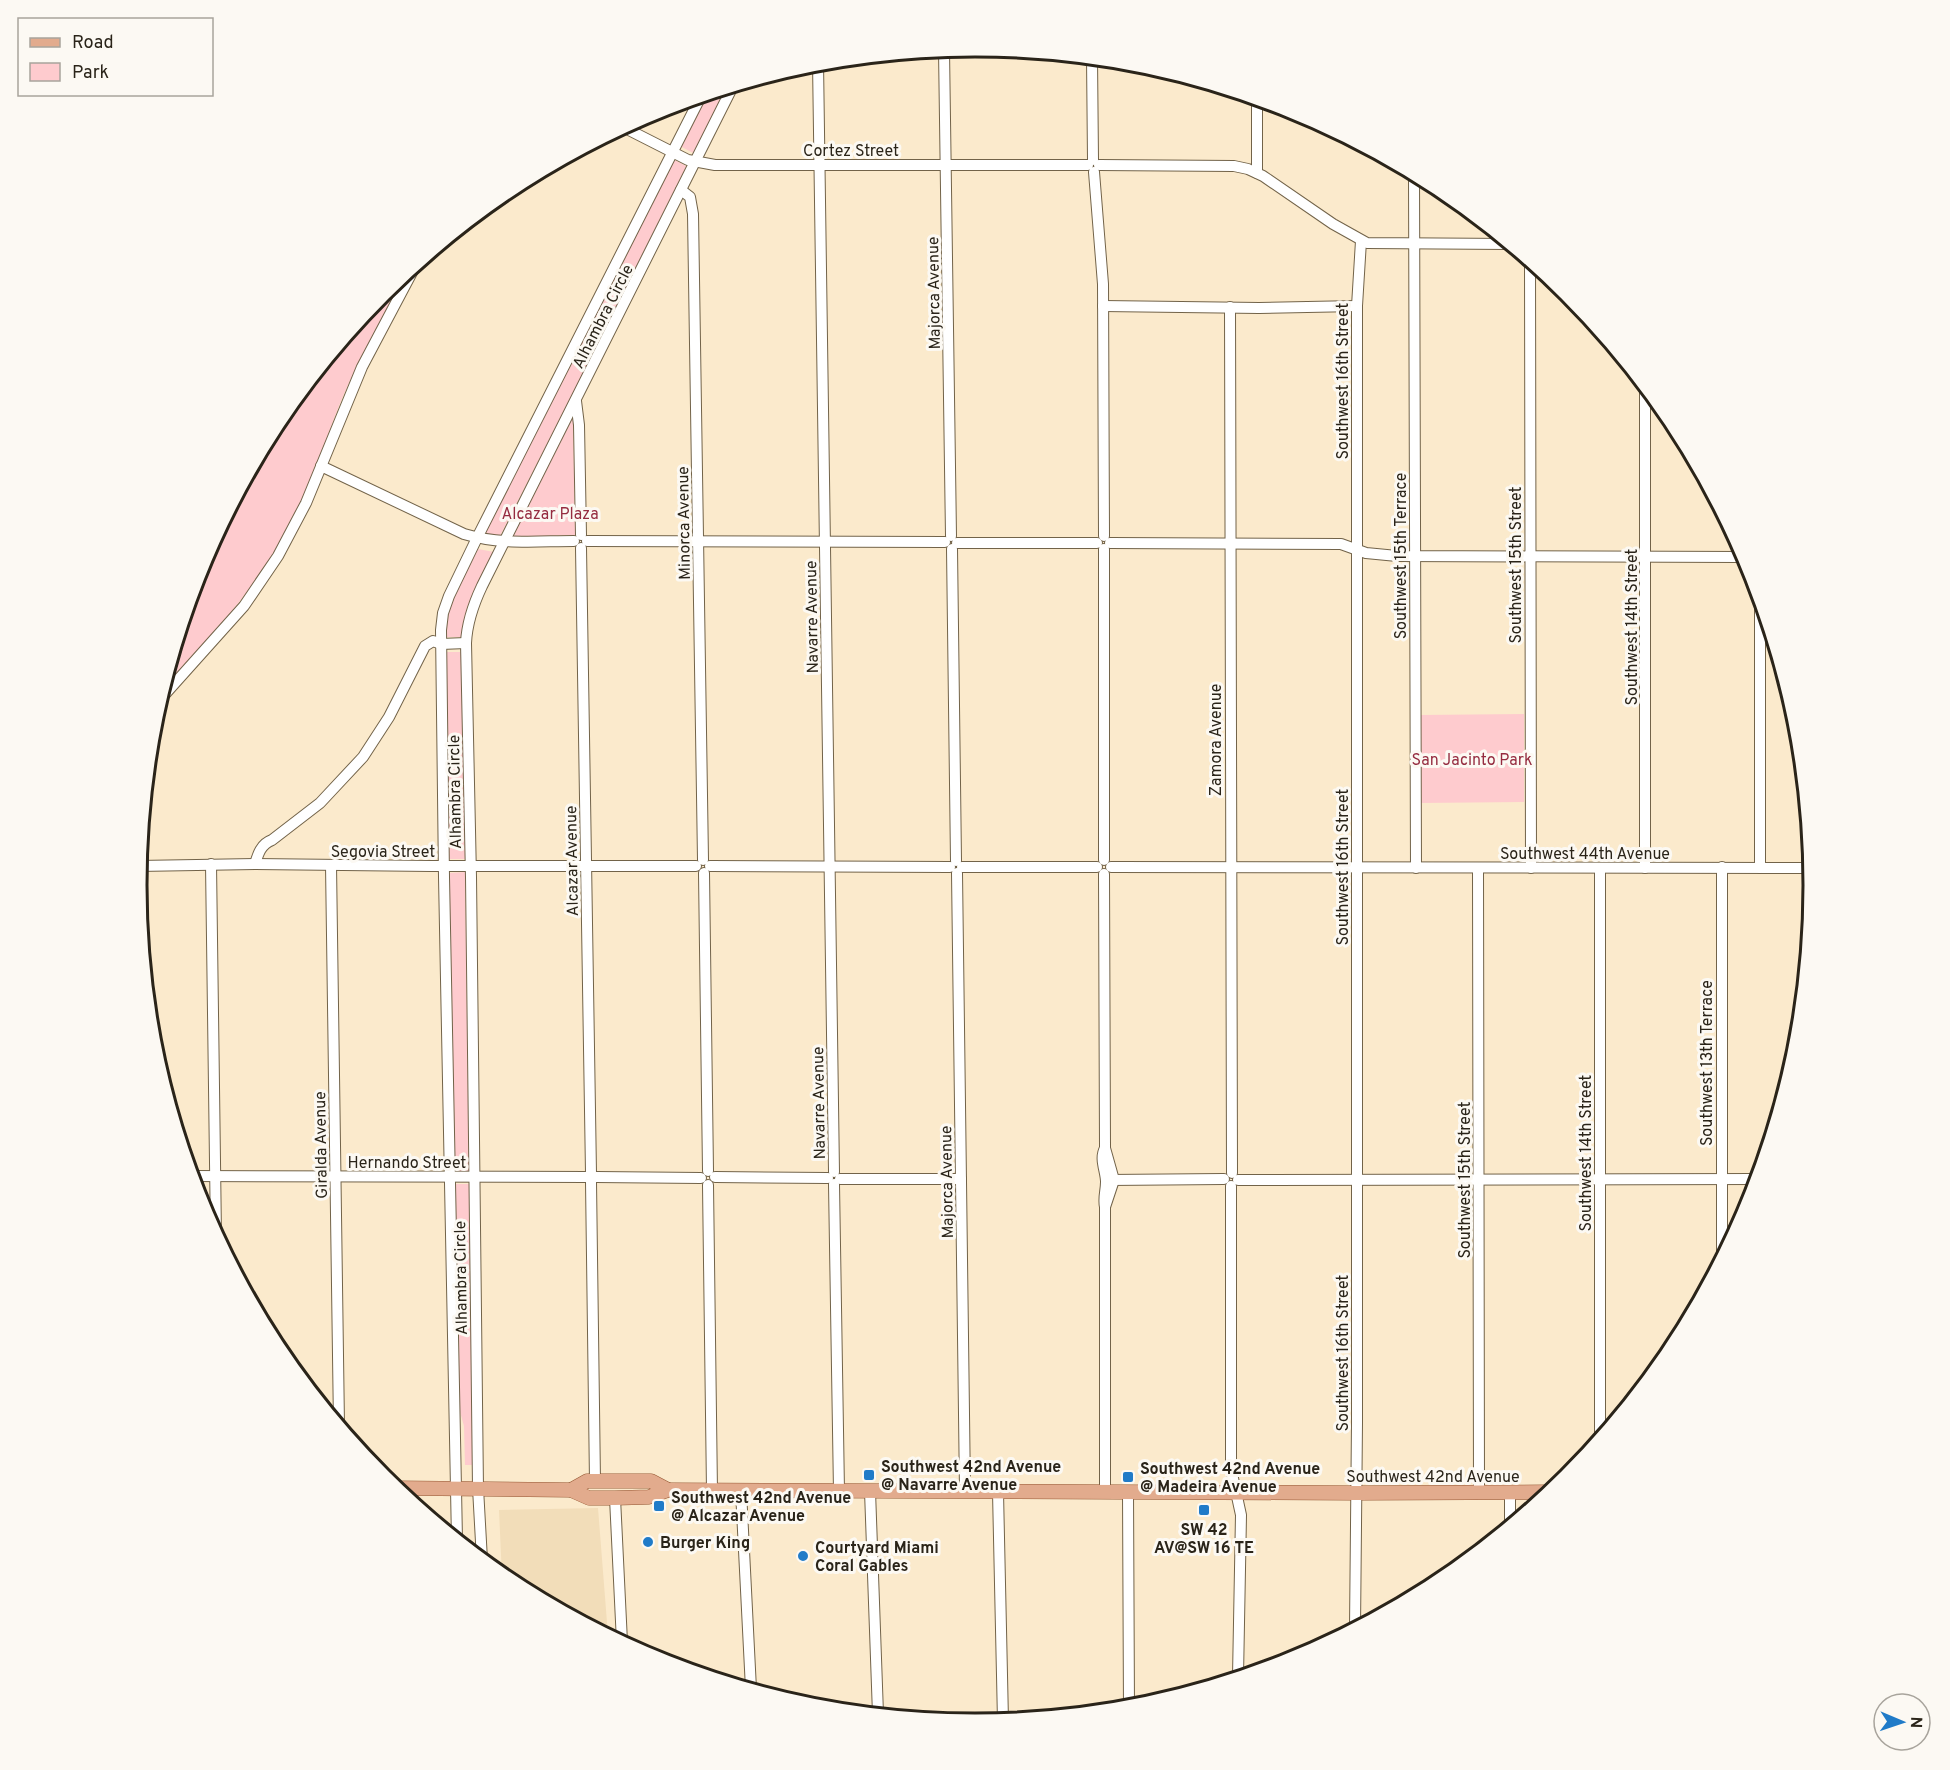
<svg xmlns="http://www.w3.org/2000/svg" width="1950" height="1770" viewBox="0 0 1950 1770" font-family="Overpass,sans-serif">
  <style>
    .built { fill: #f2ddb9 }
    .green { fill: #fecbce }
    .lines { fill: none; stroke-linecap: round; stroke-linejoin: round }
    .minor-casing { stroke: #726349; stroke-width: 12 }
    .major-casing { stroke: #955733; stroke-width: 15 }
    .minor { stroke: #fff; stroke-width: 10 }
    .major { stroke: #e2ab8d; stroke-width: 14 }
    .poi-dot { fill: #207bc8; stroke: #fcf9f3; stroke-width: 2 }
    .labels { text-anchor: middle; stroke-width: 6; stroke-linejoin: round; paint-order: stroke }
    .street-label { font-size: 16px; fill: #2a2419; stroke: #fcf9f3 }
    .park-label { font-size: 16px; fill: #952c40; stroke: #fcf9f3 }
    .poi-label { font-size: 16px; font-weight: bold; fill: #2a2419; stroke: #fcf9f3; text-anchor: start }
    .rim { fill: none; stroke: #2a2419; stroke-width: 3 }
  </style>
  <rect width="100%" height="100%" fill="#fbeacc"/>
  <!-- built -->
  <polygon class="built" points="598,1508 608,1635 509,1582 502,1577 499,1510"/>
  <!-- green -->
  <g class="green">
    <polygon points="728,88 695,154 680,146 705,95"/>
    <polygon points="673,159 688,167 500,536 484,535"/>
    <path d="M408 271C385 314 360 356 341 401 323 445 310 493 285 535 251 593 207 642 162 692L200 564 278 419 382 292Z"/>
    <polygon points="573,413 575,535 513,537"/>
    <polygon points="478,549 494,552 467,607 461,637 445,637 450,604"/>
    <polygon points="445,652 461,652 465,859 449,859"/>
    <polygon points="1524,714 1524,802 1420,803 1420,715"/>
    <polygon points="465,872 469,1172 455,1173 449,873"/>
    <polygon points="454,1184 469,1184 474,1465 465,1465 464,1426 460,1412"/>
  </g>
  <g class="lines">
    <defs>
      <g id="minor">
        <polyline points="944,50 951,536"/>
        <polyline points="1092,58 1093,160"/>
        <polyline points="818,62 834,1172"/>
        <polyline points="623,127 688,160 715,165 1088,165"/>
        <polyline points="1099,165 1234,166 1248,169 1263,176 1333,224 1367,243 1509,244"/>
        <polyline points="1094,172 1103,284 1104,536"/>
        <polyline points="1257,173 1257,98"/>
        <polyline points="1414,174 1416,868"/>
        <polyline points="681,190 690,197 693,214 703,860"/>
        <polyline points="1530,261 1531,868"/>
        <polyline points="1103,306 1259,308 1357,306"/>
        <polyline points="1230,307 1232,1173"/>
        <polyline points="576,401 579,425 581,535"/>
        <path d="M321 466 464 534C500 545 537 541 574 541"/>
        <polyline points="587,541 945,542"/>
        <polyline points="957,543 1097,543"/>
        <polyline points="1110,543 1341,544 1366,553 1397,556 1740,557 1748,560"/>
        <polyline points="581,548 591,1173"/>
        <polyline points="952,549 956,861"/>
        <polyline points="1104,549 1104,860"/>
        <polyline points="1760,599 1760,868"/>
        <polyline points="158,702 244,606 278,556 306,503 362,367 417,263"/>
        <polyline points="211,864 216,1236"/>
        <path d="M255 864C258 854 261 844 272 840L320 803 363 757 389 717 425 646 433 641 441 644 466 643"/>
        <polyline points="331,865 339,1425"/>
        <polyline points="138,866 255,864 431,866 696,866"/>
        <polyline points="710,866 950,867"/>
        <polyline points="962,867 1097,867"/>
        <polyline points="1111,867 1812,868"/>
        <polyline points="1478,868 1479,1493"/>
        <polyline points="1600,868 1600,1439"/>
        <polyline points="1645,868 1645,386"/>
        <polyline points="704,873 708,1171"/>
        <polyline points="957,873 965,1491"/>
        <path d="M1104 874 1105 1148C1099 1159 1106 1171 1106 1182 1106 1191 1103 1198 1105 1207L1114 1180 1105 1148"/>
        <polyline points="191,1176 587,1177"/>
        <polyline points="596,1177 701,1178"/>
        <polyline points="715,1177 828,1178"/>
        <polyline points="840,1179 961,1179"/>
        <polyline points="1108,1180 1224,1179"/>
        <polyline points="1238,1180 1758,1179"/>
        <polyline points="591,1182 595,1481"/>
        <polyline points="834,1184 839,1491"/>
        <polyline points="708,1185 712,1491"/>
        <polyline points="1231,1186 1231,1469 1241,1515 1238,1677"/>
        <polyline points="1722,1258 1722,867"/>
        <polyline points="741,1491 751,1689"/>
        <polyline points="870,1491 878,1714"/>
        <polyline points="998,1492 1003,1721"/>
        <polyline points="1105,1492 1105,1207"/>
        <polyline points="1128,1492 1129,1708"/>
        <polyline points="1510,1492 1510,1525"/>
        <polyline points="615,1498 622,1642"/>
        <polyline points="457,1540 444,877 441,630 443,613 449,596 477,538 701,96"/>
        <path d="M482 1560 478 1488 471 877 466 643C467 622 473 605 482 586L733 86"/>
        <polyline points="1355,1628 1357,1423 1357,306 1361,241"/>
      </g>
      <g id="major">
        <polyline points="394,1488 571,1490 589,1498 615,1498 649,1497 668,1490 1357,1493 1551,1492"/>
        <polyline points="571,1490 587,1481 651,1481 668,1490"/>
      </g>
    </defs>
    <!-- minor casing -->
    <use href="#minor" class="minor-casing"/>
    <!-- major casing -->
    <use href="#major" class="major-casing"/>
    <!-- minor -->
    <use href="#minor" class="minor"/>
    <!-- major -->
    <use href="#major" class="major"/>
  </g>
  <!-- markers -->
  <g class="poi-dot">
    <rect x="863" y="1469" width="12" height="12" rx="3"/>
    <rect x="1122" y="1471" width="12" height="12" rx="3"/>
    <rect x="653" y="1500" width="12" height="12" rx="3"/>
    <rect x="1198" y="1504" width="12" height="12" rx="3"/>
    <circle cx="648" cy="1542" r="6"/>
    <circle cx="803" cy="1556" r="6"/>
  </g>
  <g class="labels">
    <!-- street labels -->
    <g class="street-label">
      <text x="851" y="156">Cortez Street</text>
      <text transform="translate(933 293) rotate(-91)" y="6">Majorca Avenue</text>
      <text transform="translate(602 316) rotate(-63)" y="6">Alhambra Circle</text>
      <text transform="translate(1342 381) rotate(-90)" y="6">Southwest 16th Street</text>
      <text transform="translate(683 523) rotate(-91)" y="6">Minorca Avenue</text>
      <text transform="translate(1400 556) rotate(-90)" y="6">Southwest 15th Terrace</text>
      <text transform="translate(1515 565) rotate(-90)" y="6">Southwest 15th Street</text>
      <text transform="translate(811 617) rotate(-91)" y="6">Navarre Avenue</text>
      <text transform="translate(1631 627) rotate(-90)" y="6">Southwest 14th Street</text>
      <text transform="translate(1215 740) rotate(-90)" y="6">Zamora Avenue</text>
      <text transform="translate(454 792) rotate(-91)" y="6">Alhambra Circle</text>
      <text x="383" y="857">Segovia Street</text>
      <text x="1585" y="859">Southwest 44th Avenue</text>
      <text transform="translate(571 861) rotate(-91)" y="6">Alcazar Avenue</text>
      <text transform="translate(1342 867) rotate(-90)" y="6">Southwest 16th Street</text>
      <text transform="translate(1706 1063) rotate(-90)" y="6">Southwest 13th Terrace</text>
      <text transform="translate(818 1103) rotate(-91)" y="6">Navarre Avenue</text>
      <text transform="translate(320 1145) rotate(-91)" y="6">Giralda Avenue</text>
      <text transform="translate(1585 1153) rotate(-90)" y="6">Southwest 14th Street</text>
      <text x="407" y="1168">Hernando Street</text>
      <text transform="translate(1464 1180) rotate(-90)" y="6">Southwest 15th Street</text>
      <text transform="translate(946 1182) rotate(-91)" y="6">Majorca Avenue</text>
      <text transform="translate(460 1278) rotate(-91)" y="6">Alhambra Circle</text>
      <text transform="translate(1342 1353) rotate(-90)" y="6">Southwest 16th Street</text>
      <text x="1433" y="1482">Southwest 42nd Avenue</text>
    </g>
    <!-- park labels -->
    <g class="park-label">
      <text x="550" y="519">Alcazar Plaza</text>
      <text x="1472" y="765">San Jacinto Park</text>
    </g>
    <!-- poi labels -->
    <g class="poi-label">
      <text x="881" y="1472">Southwest 42nd Avenue<tspan x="881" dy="18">@ Navarre Avenue</tspan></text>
      <text x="1140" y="1474">Southwest 42nd Avenue<tspan x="1140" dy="18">@ Madeira Avenue</tspan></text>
      <text x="671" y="1503">Southwest 42nd Avenue<tspan x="671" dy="18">@ Alcazar Avenue</tspan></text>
      <text x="1204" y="1535" text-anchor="middle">SW 42<tspan x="1204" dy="18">AV@SW 16 TE</tspan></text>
      <text x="660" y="1548">Burger King</text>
      <text x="815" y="1553">Courtyard Miami<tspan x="815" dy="18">Coral Gables</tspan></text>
    </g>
  </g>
  <!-- crop -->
  <path d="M0 0H1950V1770H0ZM147 885a828 828 0 1 1 1656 0a828 828 0 1 1-1656 0Z" fill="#fcf9f3" fill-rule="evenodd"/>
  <path class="rim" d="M147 885a828 828 0 1 1 1656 0a828 828 0 1 1-1656 0Z"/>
  <!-- legend -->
  <rect x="18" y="18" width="195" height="78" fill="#fcf9f3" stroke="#a8a49c" stroke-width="1.5"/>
  <rect x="30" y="38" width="30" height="9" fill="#e2ab8d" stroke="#a8a49c" stroke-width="1.5"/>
  <text x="72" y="48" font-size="18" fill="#2a2419">Road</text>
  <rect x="30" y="63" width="30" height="18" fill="#fecbce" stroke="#a8a49c" stroke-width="1.5"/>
  <text x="72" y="78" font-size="18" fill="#2a2419">Park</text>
  <!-- north arrow -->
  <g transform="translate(1902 1722) rotate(92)"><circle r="28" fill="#fcf9f3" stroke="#a8a49c" stroke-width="1.5"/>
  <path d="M0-4.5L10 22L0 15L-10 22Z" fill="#207bc8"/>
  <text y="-9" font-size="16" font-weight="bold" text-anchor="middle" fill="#2a2419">N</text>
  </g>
</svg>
